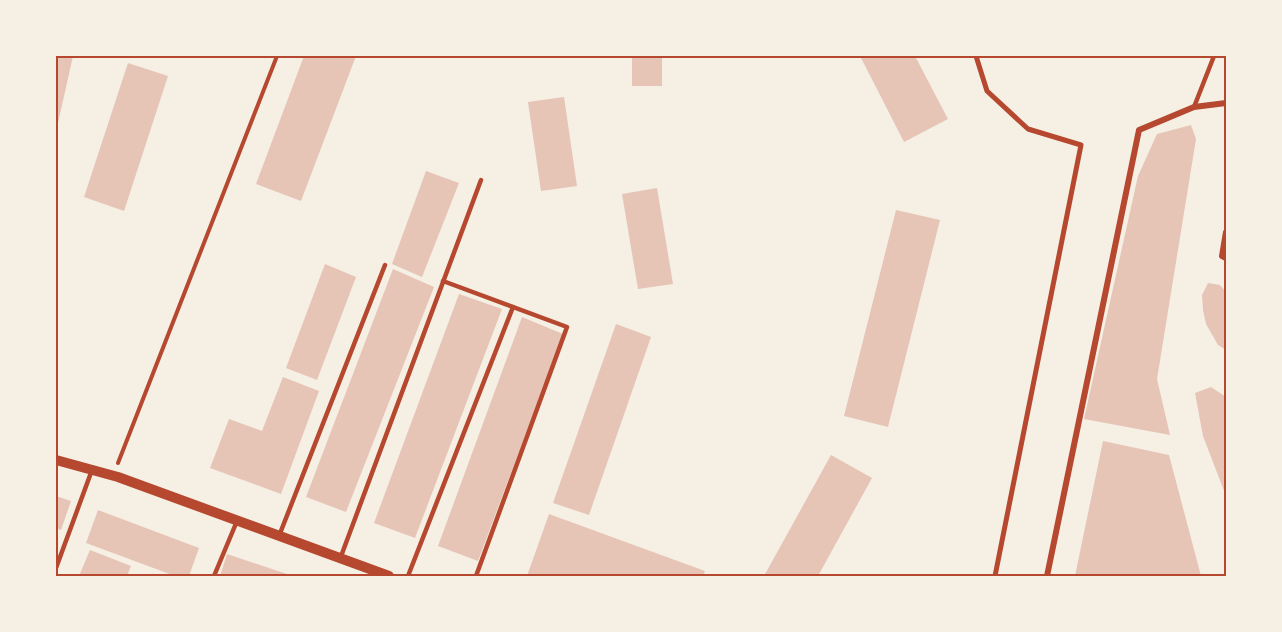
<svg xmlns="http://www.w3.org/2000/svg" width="1282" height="632" viewBox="0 0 1282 632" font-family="'Archivo Narrow',sans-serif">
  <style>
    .building { fill: #e6c5b7 }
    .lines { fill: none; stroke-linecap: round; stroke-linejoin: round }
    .path { stroke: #b5482f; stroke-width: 4 }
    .service { stroke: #b5482f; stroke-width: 4.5 }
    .pedestrian { stroke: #b5482f; stroke-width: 5 }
    .minor { stroke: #b5482f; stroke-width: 6 }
    .tertiary { stroke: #b5482f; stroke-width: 10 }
    .neatline { fill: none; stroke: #b5482f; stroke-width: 2 }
  </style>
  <rect width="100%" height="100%" fill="#f6efe4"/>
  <!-- building -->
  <g class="building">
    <polygon points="56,56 73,56 56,132"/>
    <polygon points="304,56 356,56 301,201 256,184"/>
    <rect x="632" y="56" width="30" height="30"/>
    <polygon points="860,56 915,56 948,119 904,142"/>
    <polygon points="128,63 168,76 124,211 84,197"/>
    <polygon points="564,97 577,186 541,191 528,102"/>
    <polygon points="1191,125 1196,139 1157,379 1170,435 1084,419 1138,176 1157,134"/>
    <polygon points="426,171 459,183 422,277 392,264"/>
    <polygon points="657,188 673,284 638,289 622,194"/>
    <polygon points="896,210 940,220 888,427 844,416"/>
    <polygon points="325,264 356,277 317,380 286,368"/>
    <polygon points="393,269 434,287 346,512 306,497"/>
    <polygon points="1208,283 1220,285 1226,292 1226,350 1218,345 1206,324 1203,310 1202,295"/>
    <polygon points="459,294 502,309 415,538 374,523"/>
    <polygon points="522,317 563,334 478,561 438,546"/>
    <polygon points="616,324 651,337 589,515 553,503"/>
    <polygon points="283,377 319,391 281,494 210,468 229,419 262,431"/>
    <polygon points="1211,387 1226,397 1226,496 1203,436 1195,393"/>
    <polygon points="1103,441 1169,455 1201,576 1075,576"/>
    <polygon points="831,455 872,478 818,576 764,576"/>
    <polygon points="56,496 71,501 61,530 56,528"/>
    <polygon points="98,510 199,548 189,576 175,576 86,543"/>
    <polygon points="549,514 705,571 703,576 527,576"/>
    <polygon points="90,550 131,566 127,576 79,576"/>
    <polygon points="227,554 293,576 220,576"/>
  </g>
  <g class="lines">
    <!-- path -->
    <polyline class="path" points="118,463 277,56"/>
    <!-- service -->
    <g class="service">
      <polyline points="1194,107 1214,56"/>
      <polyline points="443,281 567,327 476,576"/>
      <polyline points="279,536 385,265"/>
      <polyline points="340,559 481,180"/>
      <polyline points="56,568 92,470"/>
      <polyline points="214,576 237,521"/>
      <polyline points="408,576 513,307"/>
    </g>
    <!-- pedestrian -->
    <polyline class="pedestrian" points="976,56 987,91 1028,129 1081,145 995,576"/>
    <!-- minor -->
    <g class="minor">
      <polyline points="1226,232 1222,256 1226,258"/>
      <polyline points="1047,576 1139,130 1194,107 1226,103"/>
    </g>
    <!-- tertiary -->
    <polyline class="tertiary" points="56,460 118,477 389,576"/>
  </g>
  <!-- border -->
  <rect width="1282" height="632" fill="none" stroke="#f6efe4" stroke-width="114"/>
  <rect x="57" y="57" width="1168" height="518" class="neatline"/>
</svg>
